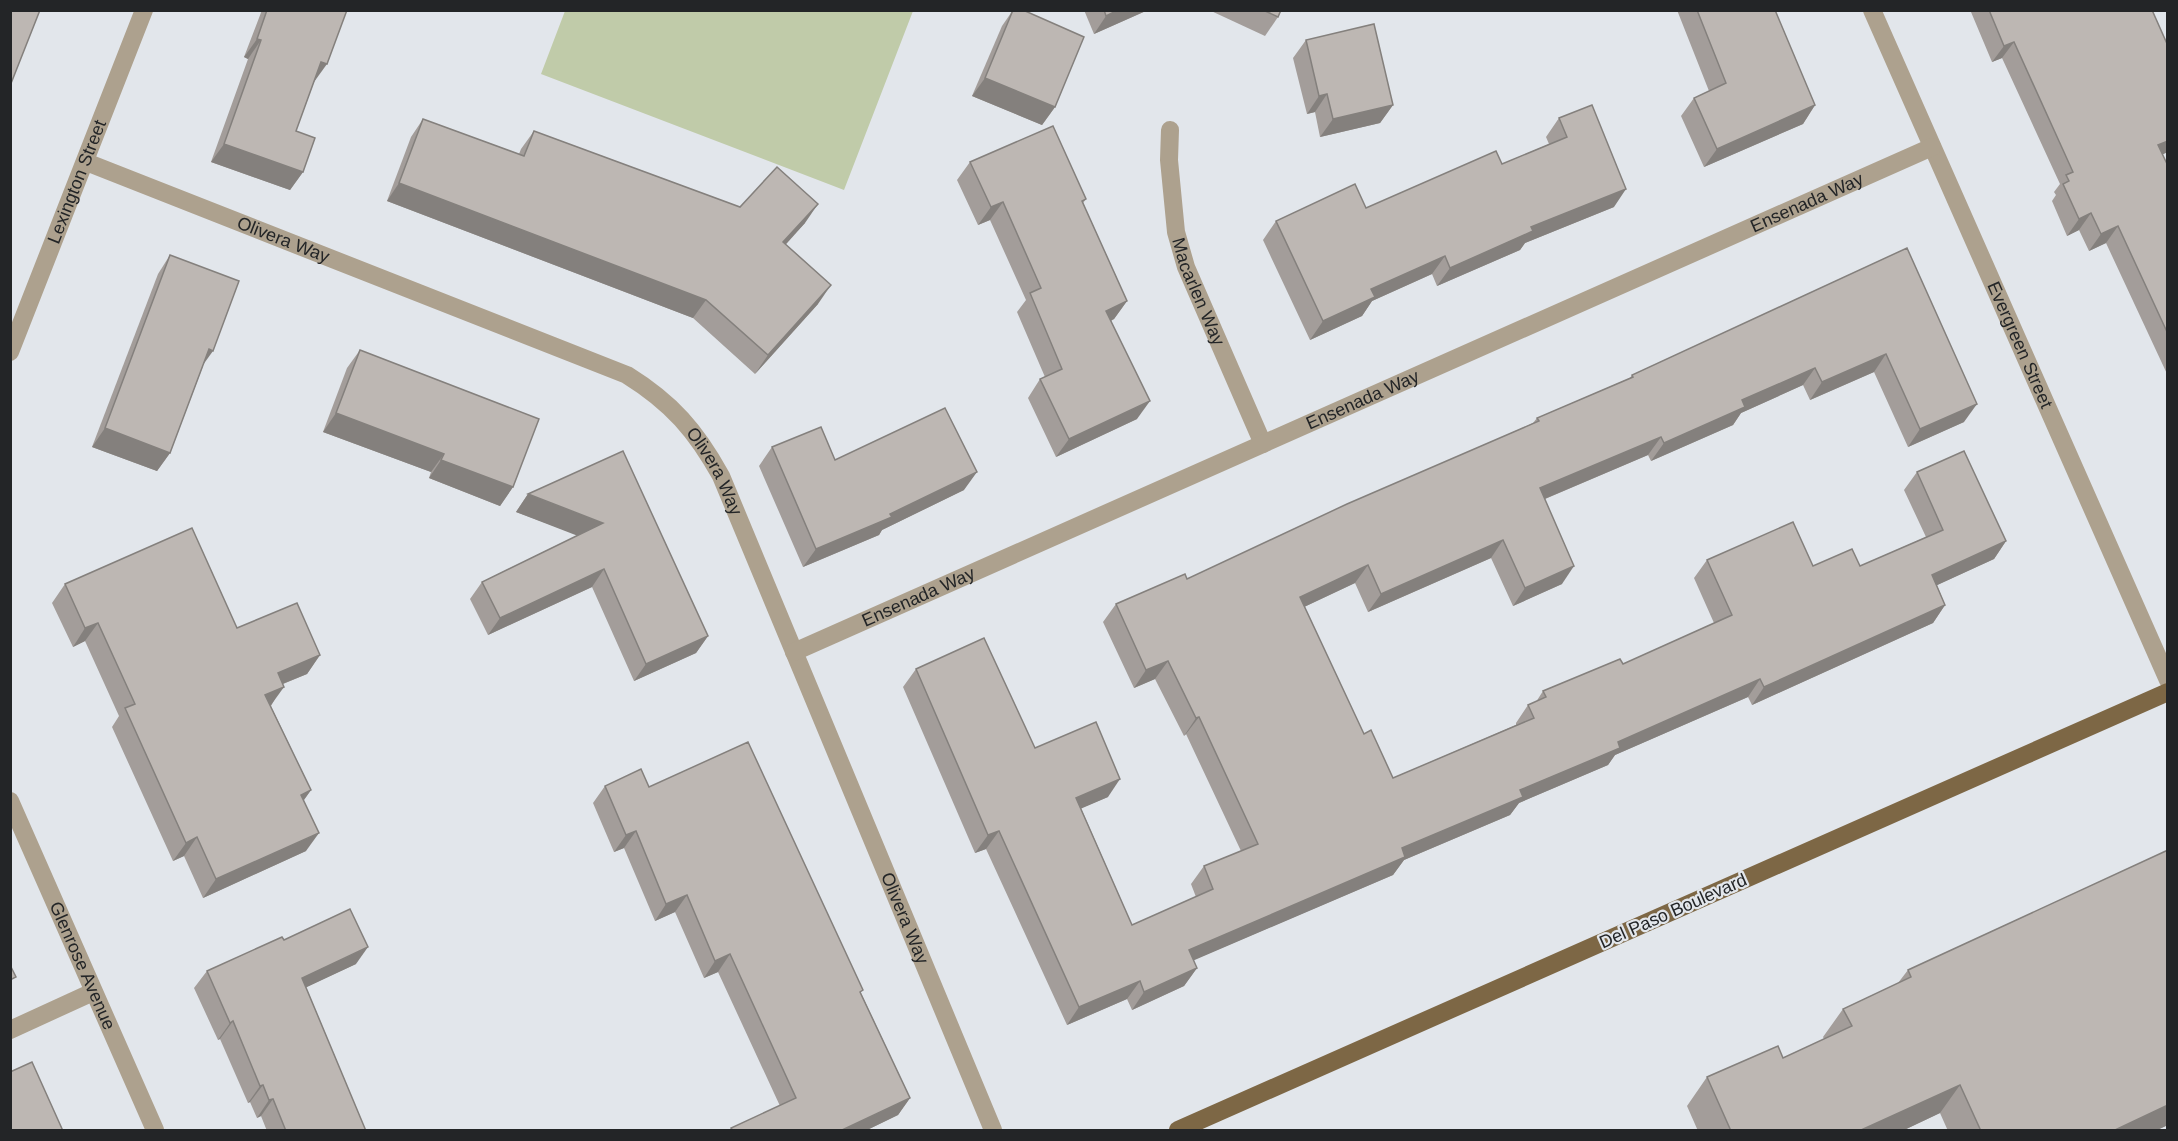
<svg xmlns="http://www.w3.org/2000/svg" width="2178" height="1141" viewBox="0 0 2178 1141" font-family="Arial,sans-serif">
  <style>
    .green { fill: #c0cba9 }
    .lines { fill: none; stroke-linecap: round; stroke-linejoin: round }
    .minor { stroke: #ada18e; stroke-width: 18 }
    .major { stroke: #7d6745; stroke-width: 18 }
    .wall { fill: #a39d9a }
    .shaded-wall { fill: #84807d }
    .building { fill: #bdb7b3; stroke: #84807d; stroke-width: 1.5 }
    .labels { text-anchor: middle; stroke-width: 4.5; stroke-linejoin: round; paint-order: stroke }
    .street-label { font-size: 18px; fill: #232527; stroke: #e2e6eb }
  </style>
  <rect width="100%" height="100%" fill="#e2e6eb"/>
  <!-- green -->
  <polygon class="green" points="565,11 565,10 913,11 844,190 541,74"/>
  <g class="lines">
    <!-- minor -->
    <g class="minor">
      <path id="s1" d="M1872 10 2168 680"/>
      <path id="s2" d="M1170 130 1169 160 1176 232 1186 267 1263 444"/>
      <path id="s3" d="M86 162 627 375C672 403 696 431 721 476L993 1130"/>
      <path id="s4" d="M10 352 144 10"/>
      <path id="s5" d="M794 652 1932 147"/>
      <path id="s6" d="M10 801 155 1130"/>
      <polyline points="10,1030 93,992"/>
    </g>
    <!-- major -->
    <polyline class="major" points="1178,1130 2168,692"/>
  </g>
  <!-- wall -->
  <g class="wall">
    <polygon points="262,10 347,10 314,82 296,131 303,172 290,190 211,162 248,59 244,57"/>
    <polygon points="1013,10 1023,10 1055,107 1042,125 972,96 1002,26"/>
    <polygon points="1084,10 1148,10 1094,34"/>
    <polygon points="1209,10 1281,10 1278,17 1265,36"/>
    <polygon points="1677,10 1775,10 1815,105 1803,124 1704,167 1681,116 1694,98 1709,91"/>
    <polygon points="1972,10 2152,10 2162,155 2168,166 2168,376 2106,243 2089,251 2079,230 2067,236 2052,201 2056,195 2054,192 2060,184 2002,58 1992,62 1971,12"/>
    <polygon points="1306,40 1393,105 1380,123 1320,137 1315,112 1307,114 1293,58"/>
    <polygon points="1559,118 1614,207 1525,243 1520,250 1437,286 1432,274 1372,301 1362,316 1310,340 1263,240 1276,221 1366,208 1502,164 1549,144 1546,137"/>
    <polygon points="423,119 519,154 521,149 534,131 740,207 805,223 785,244 818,304 755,374 693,318 387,201 411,137"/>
    <polygon points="970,162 1086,199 1083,203 1127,301 1114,319 1111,321 1137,419 1056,457 1028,398 1040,379 1045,377 1017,312 1026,300 990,220 978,225 957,180"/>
    <polygon points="1907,248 1964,422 1908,447 1874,372 1810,400 1803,385 1741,413 1733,425 1651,461 1648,455 1545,499 1562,584 1513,606 1491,558 1368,612 1355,583 1304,607 1364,734 1393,778 1516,725 1516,723 1528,705 1536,702 1543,691 1623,664 1714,623 1694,578 1707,560 1813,566 1860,566 1926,537 1904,490 1917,472 2006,541 1994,559 1937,585 1945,605 1933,623 1752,705 1748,697 1615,755 1608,765 1519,803 1510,815 1404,860 1393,875 1193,960 1197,968 1184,986 1132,1010 1127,999 1067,1025 986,849 975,853 903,687 916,669 1108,797 1081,808 1132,925 1196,897 1191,884 1204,866 1241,851 1186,734 1184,736 1155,679 1134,688 1103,622 1116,604 1187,579 1533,423 1537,418 1630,378 1632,375"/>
    <polygon points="170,255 203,366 170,453 157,471 92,447 158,274"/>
    <polygon points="360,350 513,487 500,506 429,478 431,472 323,432 347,368"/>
    <polygon points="772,447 835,460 964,490 882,530 879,535 803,567 759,466"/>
    <polygon points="528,494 708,636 696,653 634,681 592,587 488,635 470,599 482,582 578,535 516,512"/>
    <polygon points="65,584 237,628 320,655 307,674 283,684 271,706 311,790 304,800 306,851 203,898 184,856 173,861 112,727 119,716 85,641 73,647 52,603"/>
    <polygon points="605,786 649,787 861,993 910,1098 898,1115 865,1131 730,1131 731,1128 780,1106 718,972 704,978 675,912 655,921 624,848 614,852 593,803"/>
    <polygon points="2168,850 2168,1125 2155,1131 1948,1131 1940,1113 1902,1131 1698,1131 1687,1106 1707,1077 1783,1058 1824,1039 1823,1037 1843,1009 1898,983 1908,970"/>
    <polygon points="284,940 356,964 306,987 366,1131 267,1131 261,1116 257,1118 250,1102 248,1103 220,1039 218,1040 194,988 207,971"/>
  </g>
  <!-- shaded-wall -->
  <g class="shaded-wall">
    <polygon points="1118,10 1148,10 1094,34 1106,16"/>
    <polygon points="257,39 261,40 248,59 244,57"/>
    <polygon points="2014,42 2002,58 1992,62 2004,46"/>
    <polygon points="321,62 327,64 314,82"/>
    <polygon points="985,78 1055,107 1042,125 972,96"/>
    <polygon points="1327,94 1315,112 1307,114 1319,96"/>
    <polygon points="1393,105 1380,123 1320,137 1333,119"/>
    <polygon points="1815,105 1803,124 1704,167 1717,149"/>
    <polygon points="2168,141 2168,152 2146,162 2158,145"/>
    <polygon points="224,144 303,172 290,190 211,162"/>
    <polygon points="399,183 706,300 693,318 387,201"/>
    <polygon points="1626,189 1614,207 1525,243 1520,250 1437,286 1450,268 1531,227"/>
    <polygon points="1003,202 990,220 978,225 991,207"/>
    <polygon points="818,204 805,223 771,261 783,242"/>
    <polygon points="2091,213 2079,230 2067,236 2079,219"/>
    <polygon points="2118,226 2106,243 2089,251 2101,234"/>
    <polygon points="1445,256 1432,274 1372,301 1362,316 1310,340 1323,321 1371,289"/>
    <polygon points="831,285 818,304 755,374 768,355"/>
    <polygon points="1127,301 1114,319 1093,329 1106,311"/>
    <polygon points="209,349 213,351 200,369"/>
    <polygon points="1886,354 1874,372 1810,400 1822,382"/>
    <polygon points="1815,368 1803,385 1741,413 1733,425 1651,461 1664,443 1742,400"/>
    <polygon points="1150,401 1137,419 1056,457 1069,439"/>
    <polygon points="1977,404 1964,422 1908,447 1920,429"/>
    <polygon points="336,413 444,454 431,472 323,432"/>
    <polygon points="105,428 170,453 157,471 92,447"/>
    <polygon points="1661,437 1648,455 1528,506 1540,488"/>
    <polygon points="441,460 513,487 500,506 429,478"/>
    <polygon points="977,472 964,490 882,530 879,535 803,567 816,549 890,514"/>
    <polygon points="528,494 603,523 591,541 516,512"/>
    <polygon points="1503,540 1491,558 1368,612 1381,594"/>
    <polygon points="2006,541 1994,559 1920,593 1932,575"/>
    <polygon points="1368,565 1355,583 1287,615 1300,597"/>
    <polygon points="1574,566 1562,584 1513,606 1525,588"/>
    <polygon points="604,569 592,587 488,635 500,618"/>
    <polygon points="1945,605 1933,623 1752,705 1764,687"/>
    <polygon points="98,623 85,641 73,647 85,628"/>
    <polygon points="708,636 696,653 634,681 646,664"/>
    <polygon points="320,655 307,674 265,691 278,673"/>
    <polygon points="1168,661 1155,679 1134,688 1146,670"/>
    <polygon points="1760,679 1748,697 1615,755 1608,765 1519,803 1510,815 1404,860 1393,875 1176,968 1189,950 1402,848 1618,742"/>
    <polygon points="284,687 271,705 253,713 265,695"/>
    <polygon points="1199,717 1186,734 1184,736 1196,718"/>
    <polygon points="1120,779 1108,797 1064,816 1076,798"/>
    <polygon points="311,790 298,808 301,795"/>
    <polygon points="636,831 624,848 614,852 626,835"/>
    <polygon points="999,831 986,849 975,853 988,835"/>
    <polygon points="319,833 306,851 203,898 216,879"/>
    <polygon points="197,837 184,856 173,861 186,843"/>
    <polygon points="687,895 675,912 655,921 666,904"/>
    <polygon points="368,947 356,964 290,995 302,978"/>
    <polygon points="730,954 718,972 704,978 715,961"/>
    <polygon points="1197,968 1184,986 1132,1010 1144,992"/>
    <polygon points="1140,981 1127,999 1067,1025 1079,1007"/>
    <polygon points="233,1021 220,1039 218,1040 230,1023"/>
    <polygon points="263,1085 250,1102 248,1103 260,1086"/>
    <polygon points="1960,1085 1940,1113 1902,1131 1859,1131"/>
    <polygon points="910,1098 898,1115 865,1131 840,1131"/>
    <polygon points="273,1099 261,1116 257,1118 269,1100"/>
    <polygon points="2168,1105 2168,1125 2155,1131 2113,1131"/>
  </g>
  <!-- building -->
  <g class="building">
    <polygon points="10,10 40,10 10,86"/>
    <polygon points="267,10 347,10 327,64 321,62 296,131 315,138 303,172 224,144 261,40 257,39"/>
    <polygon points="1013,10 1023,10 1084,37 1055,107 985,78"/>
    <polygon points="1104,10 1118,10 1106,16"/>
    <polygon points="1263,10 1281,10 1278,17"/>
    <polygon points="1697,10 1775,10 1815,105 1717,149 1694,98 1726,83"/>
    <polygon points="1989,10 2152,10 2168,46 2168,141 2158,145 2168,166 2168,334 2118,226 2101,234 2091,213 2079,219 2063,184 2069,181 2066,175 2073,172 2014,42 2004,46"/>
    <polygon points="1374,24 1393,105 1333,119 1327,94 1319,96 1306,40"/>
    <polygon points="1592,105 1626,189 1531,227 1533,231 1450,268 1445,256 1371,289 1375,297 1323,321 1276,221 1355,184 1366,208 1496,151 1502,164 1567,137 1559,118"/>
    <polygon points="423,119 524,156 534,131 740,207 777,167 818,204 783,242 831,285 768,355 706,300 399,183"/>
    <polygon points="1053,126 1086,199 1082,201 1127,301 1106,311 1150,401 1069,439 1040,379 1062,369 1030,293 1041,288 1003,202 991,207 970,162"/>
    <polygon points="1907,248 1977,404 1920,429 1886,354 1822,382 1815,368 1742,400 1745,407 1664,443 1661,437 1540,488 1574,566 1525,588 1503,540 1381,594 1368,565 1300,597 1364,734 1371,730 1393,778 1534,718 1528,705 1546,697 1543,691 1620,659 1623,664 1732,615 1707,560 1793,522 1813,566 1852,549 1860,566 1943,530 1917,472 1964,451 2006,541 1932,575 1945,605 1764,687 1760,679 1618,742 1620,748 1520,790 1523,797 1402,848 1405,857 1189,950 1197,968 1144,992 1140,981 1079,1007 999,831 988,835 916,669 984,638 1035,748 1096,722 1120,779 1076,798 1132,925 1213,889 1204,866 1258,844 1199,717 1196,718 1168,661 1146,670 1116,604 1185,574 1187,579 1347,504 1539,421 1537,418 1633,377 1632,375"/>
    <polygon points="170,255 239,281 213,351 209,349 170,453 105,428"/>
    <polygon points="360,350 539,419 513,487 441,460 444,454 336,413"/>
    <polygon points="945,408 977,472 890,514 892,517 816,549 772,447 821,427 835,460"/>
    <polygon points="623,451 708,636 646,664 604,569 500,618 482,582 603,523 528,494"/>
    <polygon points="192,528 237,628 297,603 320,655 278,673 284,687 265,695 311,790 301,795 319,833 216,879 197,837 186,843 125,708 135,704 98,623 85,628 65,584"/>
    <polygon points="748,742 863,990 860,992 910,1098 840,1131 733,1131 731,1128 796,1098 730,954 715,961 687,895 666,904 636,831 626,835 605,786 641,769 649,787"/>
    <polygon points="2168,850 2168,1105 2113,1131 1981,1131 1960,1085 1859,1131 1731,1131 1707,1077 1778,1046 1783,1058 1852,1026 1843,1009 1911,977 1908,970"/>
    <polygon points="350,909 368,947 302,978 366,1131 286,1131 273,1099 269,1100 263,1085 260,1086 233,1021 230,1023 207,971 282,937 284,940"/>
    <polygon points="10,965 16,977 10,980"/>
    <polygon points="32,1062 63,1131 10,1131 10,1072"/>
  </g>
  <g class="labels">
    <!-- street labels -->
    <g class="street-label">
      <text dy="6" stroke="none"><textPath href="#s4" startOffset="183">Lexington Street</textPath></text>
      <text dy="6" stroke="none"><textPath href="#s5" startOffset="1108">Ensenada Way</textPath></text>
      <text dy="6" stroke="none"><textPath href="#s3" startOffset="212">Olivera Way</textPath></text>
      <text dy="6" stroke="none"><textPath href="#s2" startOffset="166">Macarlen Way</textPath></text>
      <text dy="6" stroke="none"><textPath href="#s1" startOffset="366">Evergreen Street</textPath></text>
      <text dy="6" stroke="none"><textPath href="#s5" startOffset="622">Ensenada Way</textPath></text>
      <text dy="6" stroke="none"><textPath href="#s3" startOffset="714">Olivera Way</textPath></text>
      <text dy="6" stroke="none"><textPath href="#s5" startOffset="136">Ensenada Way</textPath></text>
      <text transform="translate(1673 911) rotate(-24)" y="6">Del Paso Boulevard</text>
      <text dy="6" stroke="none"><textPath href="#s3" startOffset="1200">Olivera Way</textPath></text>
      <text dy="6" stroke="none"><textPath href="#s6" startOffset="180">Glenrose Avenue</textPath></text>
    </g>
  </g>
  <!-- border -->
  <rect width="2178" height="1141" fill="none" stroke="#232527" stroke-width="24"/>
</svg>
